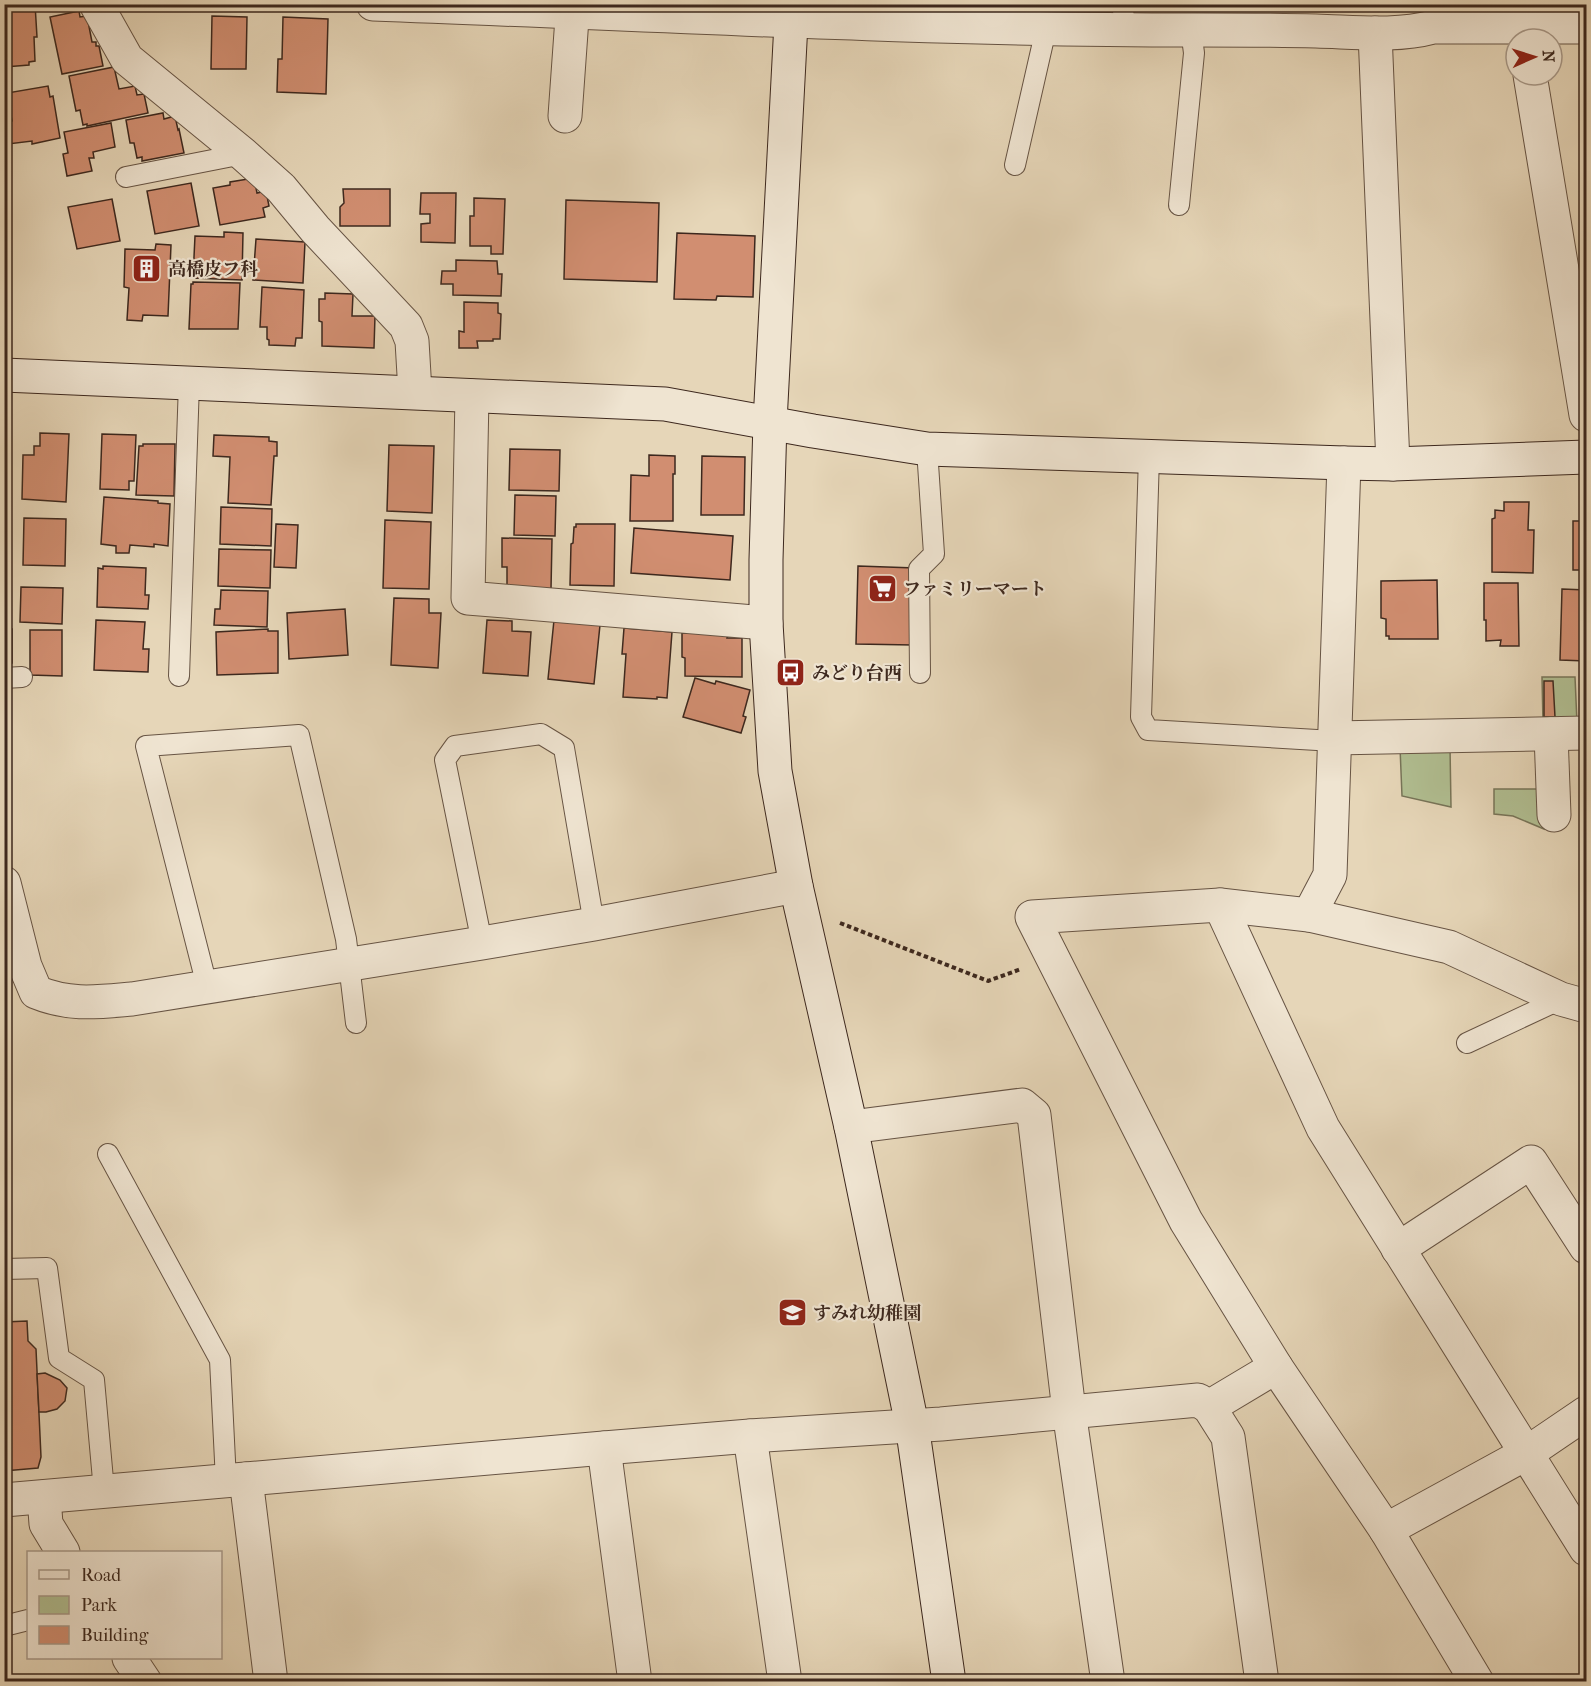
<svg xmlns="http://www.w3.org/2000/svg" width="1591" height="1686" viewBox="0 0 1591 1686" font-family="'IM FELL French Canon','Noto Serif JP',serif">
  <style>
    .green { fill: #b1bf92; stroke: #777458; stroke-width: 1.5 }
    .building { fill: #d18e71; stroke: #3d281e; stroke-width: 1.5 }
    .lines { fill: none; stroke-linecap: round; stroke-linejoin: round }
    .lane-casing { stroke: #675444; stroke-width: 22 }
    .street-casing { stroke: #675444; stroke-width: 35 }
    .secondary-casing { stroke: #3d281e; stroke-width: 35 }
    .path { stroke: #3d281e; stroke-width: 4; stroke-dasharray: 4.5 3; stroke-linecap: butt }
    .lane { stroke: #efe4d1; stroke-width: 20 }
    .street { stroke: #efe4d1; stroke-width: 33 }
    .secondary { stroke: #efe4d1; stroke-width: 33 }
    .labels { text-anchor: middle; stroke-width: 4.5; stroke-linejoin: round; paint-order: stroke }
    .poi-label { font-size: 18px; font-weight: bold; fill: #3d281e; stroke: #efe4d1; text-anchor: start }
  </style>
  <rect width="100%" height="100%" fill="#e6d6b8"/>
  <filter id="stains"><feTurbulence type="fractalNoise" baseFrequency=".00333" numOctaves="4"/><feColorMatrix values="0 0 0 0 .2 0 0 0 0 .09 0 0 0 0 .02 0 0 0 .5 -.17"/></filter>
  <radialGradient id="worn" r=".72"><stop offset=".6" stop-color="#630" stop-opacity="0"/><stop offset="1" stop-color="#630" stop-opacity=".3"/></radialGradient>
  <!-- green -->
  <g class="green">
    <polygon points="1542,677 1575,677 1577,723 1543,723"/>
    <polygon points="1400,747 1450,747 1451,807 1402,796"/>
    <polygon points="1494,789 1541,789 1544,829 1513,816 1494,814"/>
  </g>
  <!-- building -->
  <g class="building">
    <polygon points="35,4 37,37 34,37 35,61 29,62 29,65 5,67 4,5"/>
    <polygon points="1443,4 1471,4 1444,9"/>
    <polygon points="79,11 80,17 87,16 92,42 96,42 96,46 99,46 103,66 62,74 50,17"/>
    <polygon points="212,16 247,17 246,69 211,69"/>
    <polygon points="283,17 328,19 326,94 277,92 278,59 282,59"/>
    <polygon points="114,67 119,89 135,86 137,95 144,94 148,113 87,126 87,124 83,125 80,110 76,111 69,76"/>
    <polygon points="48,86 50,97 53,96 60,138 32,144 32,141 8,144 4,123 12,121 7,93"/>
    <polygon points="163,113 164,119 175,116 178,130 179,129 184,153 142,161 142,157 137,158 134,143 130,143 126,120"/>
    <polygon points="111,123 115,147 93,152 94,158 89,158 92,171 67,176 63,154 68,153 64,132"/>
    <polygon points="254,178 257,193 266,191 269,206 263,208 265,217 220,225 213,188 230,185 230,182"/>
    <polygon points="191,183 199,226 155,234 147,191"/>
    <polygon points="343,189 390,189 390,226 340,226 340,207 344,203"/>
    <polygon points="421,193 456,193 455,243 421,242 421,224 430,223 430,214 420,214"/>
    <polygon points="474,198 505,199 503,254 491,254 491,246 470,246 470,216 474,216"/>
    <polygon points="112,199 120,241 77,249 68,207"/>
    <polygon points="566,200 659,203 657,282 564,279"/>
    <polygon points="224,232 243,233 242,280 193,278 195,236 224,237"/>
    <polygon points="677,233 755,236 753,297 717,296 716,300 674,299"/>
    <polygon points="256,239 305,242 303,283 253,280"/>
    <polygon points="156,244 171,245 168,316 143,315 142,321 127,320 129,288 124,287 125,249 155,250"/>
    <polygon points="456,260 497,261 498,274 502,274 501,296 453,295 453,284 441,284 442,271 456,271"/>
    <polygon points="193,282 240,283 238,329 189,329 191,284 193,284"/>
    <polygon points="262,287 304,290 302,338 296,338 295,346 269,345 269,340 267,339 267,327 260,327"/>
    <polygon points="325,293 353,294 352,316 375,316 374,348 322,346 322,322 319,321 319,299 325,299"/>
    <polygon points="464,302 498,303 498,313 501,314 500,339 493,339 493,341 477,341 478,348 459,348 459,331 464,332"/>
    <polygon points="40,433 69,434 66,502 22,499 23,455 34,455 34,446 40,446"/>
    <polygon points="102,434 136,435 134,481 129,481 129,490 100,489"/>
    <polygon points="214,435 269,437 269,441 277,442 277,456 274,456 271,505 228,503 230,457 213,456"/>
    <polygon points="143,444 175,444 174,496 136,495 139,446 143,446"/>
    <polygon points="389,445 434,446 432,513 387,511"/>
    <polygon points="510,449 560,450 559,491 509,490"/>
    <polygon points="649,455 675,456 675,474 673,474 673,521 630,521 631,475 649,476"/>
    <polygon points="702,456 745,457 744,515 701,515"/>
    <polygon points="515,495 556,496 555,536 514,535"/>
    <polygon points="104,497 158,501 158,503 170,504 168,546 154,544 154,547 130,545 129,553 116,553 116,546 101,544"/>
    <polygon points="1504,502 1529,502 1528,530 1534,530 1533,573 1492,572 1492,519 1495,518 1495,510 1504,511"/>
    <polygon points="221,507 272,509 271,546 220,544"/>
    <polygon points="1581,513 1586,514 1586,570 1573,570 1573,521 1581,521"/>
    <polygon points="24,518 66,519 65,566 23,565"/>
    <polygon points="385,520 431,522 429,589 383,588"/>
    <polygon points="276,524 298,525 296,568 274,567"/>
    <polygon points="576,524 615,524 614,586 570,585 571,544 573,543 574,527 576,527"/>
    <polygon points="634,528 733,536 730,580 631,573"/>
    <polygon points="502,538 552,539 551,589 507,588 507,567 502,567"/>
    <polygon points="219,549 271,550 270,588 218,586"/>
    <polygon points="103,566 146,568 145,595 149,595 148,609 97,607 98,568 103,569"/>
    <polygon points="858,566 915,568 913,645 856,644"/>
    <polygon points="1437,580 1438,639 1389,639 1389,636 1386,636 1386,619 1381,618 1381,581"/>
    <polygon points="1484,583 1518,583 1519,646 1500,646 1501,640 1486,641 1486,620 1484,620"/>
    <polygon points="4,586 5,586 6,622 4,622"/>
    <polygon points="21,587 63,588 62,624 20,622"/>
    <polygon points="1562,589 1586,590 1586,661 1560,660"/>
    <polygon points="221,590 268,591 267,627 214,625 215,609 220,609"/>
    <polygon points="394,598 429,599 429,613 441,613 438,668 391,665"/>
    <polygon points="345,609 348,655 289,659 287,613"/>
    <polygon points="96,620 145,622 143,649 149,649 148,672 94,670"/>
    <polygon points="487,620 512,621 512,631 531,632 528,676 483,673"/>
    <polygon points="554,620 600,625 594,684 548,679"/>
    <polygon points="624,628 672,632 667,698 657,697 657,699 623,697 626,654 622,654"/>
    <rect x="4" y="629" width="8" height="34"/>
    <polygon points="268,629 268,631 278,631 278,673 217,675 216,632"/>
    <polygon points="30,630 62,630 62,676 30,675"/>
    <polygon points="682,633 728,633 727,638 742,638 742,677 685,676 685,658 682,657"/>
    <polygon points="695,678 715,684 716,681 750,690 743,716 746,717 741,733 683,717"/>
    <polygon points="1544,681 1553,681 1555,717 1544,717"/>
    <polygon points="27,1321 28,1341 36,1349 41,1457 38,1468 4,1471 4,1322"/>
    <polygon points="45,1373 60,1380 67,1388 65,1401 57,1409 46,1412 39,1412 37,1374"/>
  </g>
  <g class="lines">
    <defs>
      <g id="lane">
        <polyline points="1122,4 1126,31"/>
        <polyline points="1015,165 1046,29"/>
        <polyline points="126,177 243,154"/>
        <polyline points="1179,205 1194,53 1191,30"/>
        <polyline points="1149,456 1141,717 1148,730 1334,741"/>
        <polyline points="920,673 919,569 934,554 927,449"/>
        <polyline points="179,676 189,383"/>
        <polyline points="4,678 22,677"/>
        <polyline points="482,943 445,760 455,746 541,734 564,748 594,924"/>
        <polyline points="207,986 146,746 299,735 346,939 356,1023"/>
        <polyline points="1467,1043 1561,999"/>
        <polyline points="108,1154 220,1360 226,1481"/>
        <polyline points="4,1269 47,1268 59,1358 94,1380 104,1491"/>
        <polyline points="4,1626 28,1620"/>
      </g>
      <g id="street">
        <polyline points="96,4 127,59 243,154 281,188 315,229 406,326 412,341 415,392"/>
        <path d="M373 4C647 14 920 30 1194 30 1235 30 1276 30 1316 31 1355 32 1396 37 1433 27H1586"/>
        <polyline points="1375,33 1393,464"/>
        <polyline points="1530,75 1586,415"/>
        <polyline points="565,116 573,4"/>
        <polyline points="472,396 468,598 766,623"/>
        <polyline points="1551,734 1554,815"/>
        <polyline points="1334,738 1586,733"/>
        <path d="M4 883 25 966 36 992C70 1006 97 1002 132 999L482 943 594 924 796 886"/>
        <polyline points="1220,905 1323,1128 1586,1549"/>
        <polyline points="1309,915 1330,875 1344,463"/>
        <polyline points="851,1127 1022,1105 1034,1115 1069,1411 1108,1682"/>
        <polyline points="1398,1249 1531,1162 1586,1247"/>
        <polyline points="1209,1407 1276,1367"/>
        <polyline points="750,1436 785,1682"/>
        <polyline points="604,1448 635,1682"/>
        <polyline points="246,1479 271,1682"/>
        <polyline points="44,1497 46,1524 63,1552"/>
        <polyline points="4,1500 604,1448 750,1436 941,1424 1198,1400 1209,1407 1228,1437 1262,1682"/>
        <polyline points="1386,1530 1527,1453 1586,1413"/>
        <polyline points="129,1658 145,1682"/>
        <polyline points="1477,1682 1386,1530 1276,1367 1186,1221 1032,917 1220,905 1309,915 1449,947 1561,999 1586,1006"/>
      </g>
      <g id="secondary">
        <polyline points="792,4 770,422 766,560 766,623 775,771 796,886 851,1127 912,1425 949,1682"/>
        <polyline points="4,375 665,404 813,431 927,449 1344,463 1393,464 1586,457"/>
      </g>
    </defs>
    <!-- lane casing -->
    <use href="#lane" class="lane-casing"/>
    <!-- street casing -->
    <use href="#street" class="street-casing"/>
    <!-- secondary casing -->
    <use href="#secondary" class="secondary-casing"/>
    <!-- path -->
    <polyline class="path" points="840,923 988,981 1021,969"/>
    <!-- lane -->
    <use href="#lane" class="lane"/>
    <!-- street -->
    <use href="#street" class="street"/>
    <!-- secondary -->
    <use href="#secondary" class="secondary"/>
  </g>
  <!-- icons -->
  <defs>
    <symbol id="building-square" viewBox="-11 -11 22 22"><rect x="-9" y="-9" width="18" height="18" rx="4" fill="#8f2418" stroke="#efe4d1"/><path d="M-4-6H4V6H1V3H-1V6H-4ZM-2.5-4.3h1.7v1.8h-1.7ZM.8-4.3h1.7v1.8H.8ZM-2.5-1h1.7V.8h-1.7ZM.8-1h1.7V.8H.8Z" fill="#fff"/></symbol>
    <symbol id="supermarket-square" viewBox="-11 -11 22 22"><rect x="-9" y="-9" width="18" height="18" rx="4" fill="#8f2418" stroke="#efe4d1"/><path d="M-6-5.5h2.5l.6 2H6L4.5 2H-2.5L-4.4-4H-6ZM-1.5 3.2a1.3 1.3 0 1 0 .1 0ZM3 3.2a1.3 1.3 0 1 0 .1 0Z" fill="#fff"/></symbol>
    <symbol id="bus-square" viewBox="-11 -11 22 22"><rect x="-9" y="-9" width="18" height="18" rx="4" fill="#8f2418" stroke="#efe4d1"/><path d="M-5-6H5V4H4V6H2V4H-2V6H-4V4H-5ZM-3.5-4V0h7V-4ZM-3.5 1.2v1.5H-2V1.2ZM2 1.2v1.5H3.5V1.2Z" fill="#fff"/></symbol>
    <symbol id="school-square" viewBox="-11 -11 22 22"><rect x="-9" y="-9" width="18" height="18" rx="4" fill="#8f2418" stroke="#efe4d1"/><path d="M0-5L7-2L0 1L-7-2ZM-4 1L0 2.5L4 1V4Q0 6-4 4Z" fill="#fff"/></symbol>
  </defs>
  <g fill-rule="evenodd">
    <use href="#building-square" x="130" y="252" width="33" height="33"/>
    <use href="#supermarket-square" x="866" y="572" width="33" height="33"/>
    <use href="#bus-square" x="774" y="656" width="33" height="33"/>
    <use href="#school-square" x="776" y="1296" width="33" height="33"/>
  </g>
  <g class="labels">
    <!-- poi labels -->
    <g class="poi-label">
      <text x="168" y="275">高橋皮フ科</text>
      <text x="903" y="595">ファミリーマート</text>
      <text x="812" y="679">みどり台西</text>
      <text x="813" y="1319">すみれ幼稚園</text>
    </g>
  </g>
  <!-- margin -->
  <rect width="1591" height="1686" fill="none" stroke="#e6d6b8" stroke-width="24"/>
  <rect x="6" y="6" width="1579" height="1674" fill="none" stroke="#3d281e" stroke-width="3"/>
  <rect x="12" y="12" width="1567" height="1662" fill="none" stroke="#3d281e" stroke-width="1.5"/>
  <!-- legend -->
  <rect x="27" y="1551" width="195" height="108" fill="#efe4d1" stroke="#a89989" stroke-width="1.5"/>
  <rect x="39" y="1570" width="30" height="9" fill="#efe4d1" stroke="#a89989" stroke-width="1.5"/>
  <text x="81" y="1581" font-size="18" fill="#3d281e">Road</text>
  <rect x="39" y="1596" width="30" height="18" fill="#b1bf92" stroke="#a89989" stroke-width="1.5"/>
  <text x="81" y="1611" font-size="18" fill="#3d281e">Park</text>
  <rect x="39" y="1626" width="30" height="18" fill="#d18e71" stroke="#a89989" stroke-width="1.5"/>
  <text x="81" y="1641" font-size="18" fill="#3d281e">Building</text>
  <!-- north arrow -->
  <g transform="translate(1534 57) rotate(87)"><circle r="28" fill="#efe4d1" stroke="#a89989" stroke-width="1.5"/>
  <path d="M0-4.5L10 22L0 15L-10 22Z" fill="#8f2418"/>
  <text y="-9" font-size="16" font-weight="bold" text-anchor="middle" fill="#3d281e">N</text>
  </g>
  <rect width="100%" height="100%" filter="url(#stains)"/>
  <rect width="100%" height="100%" fill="url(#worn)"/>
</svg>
